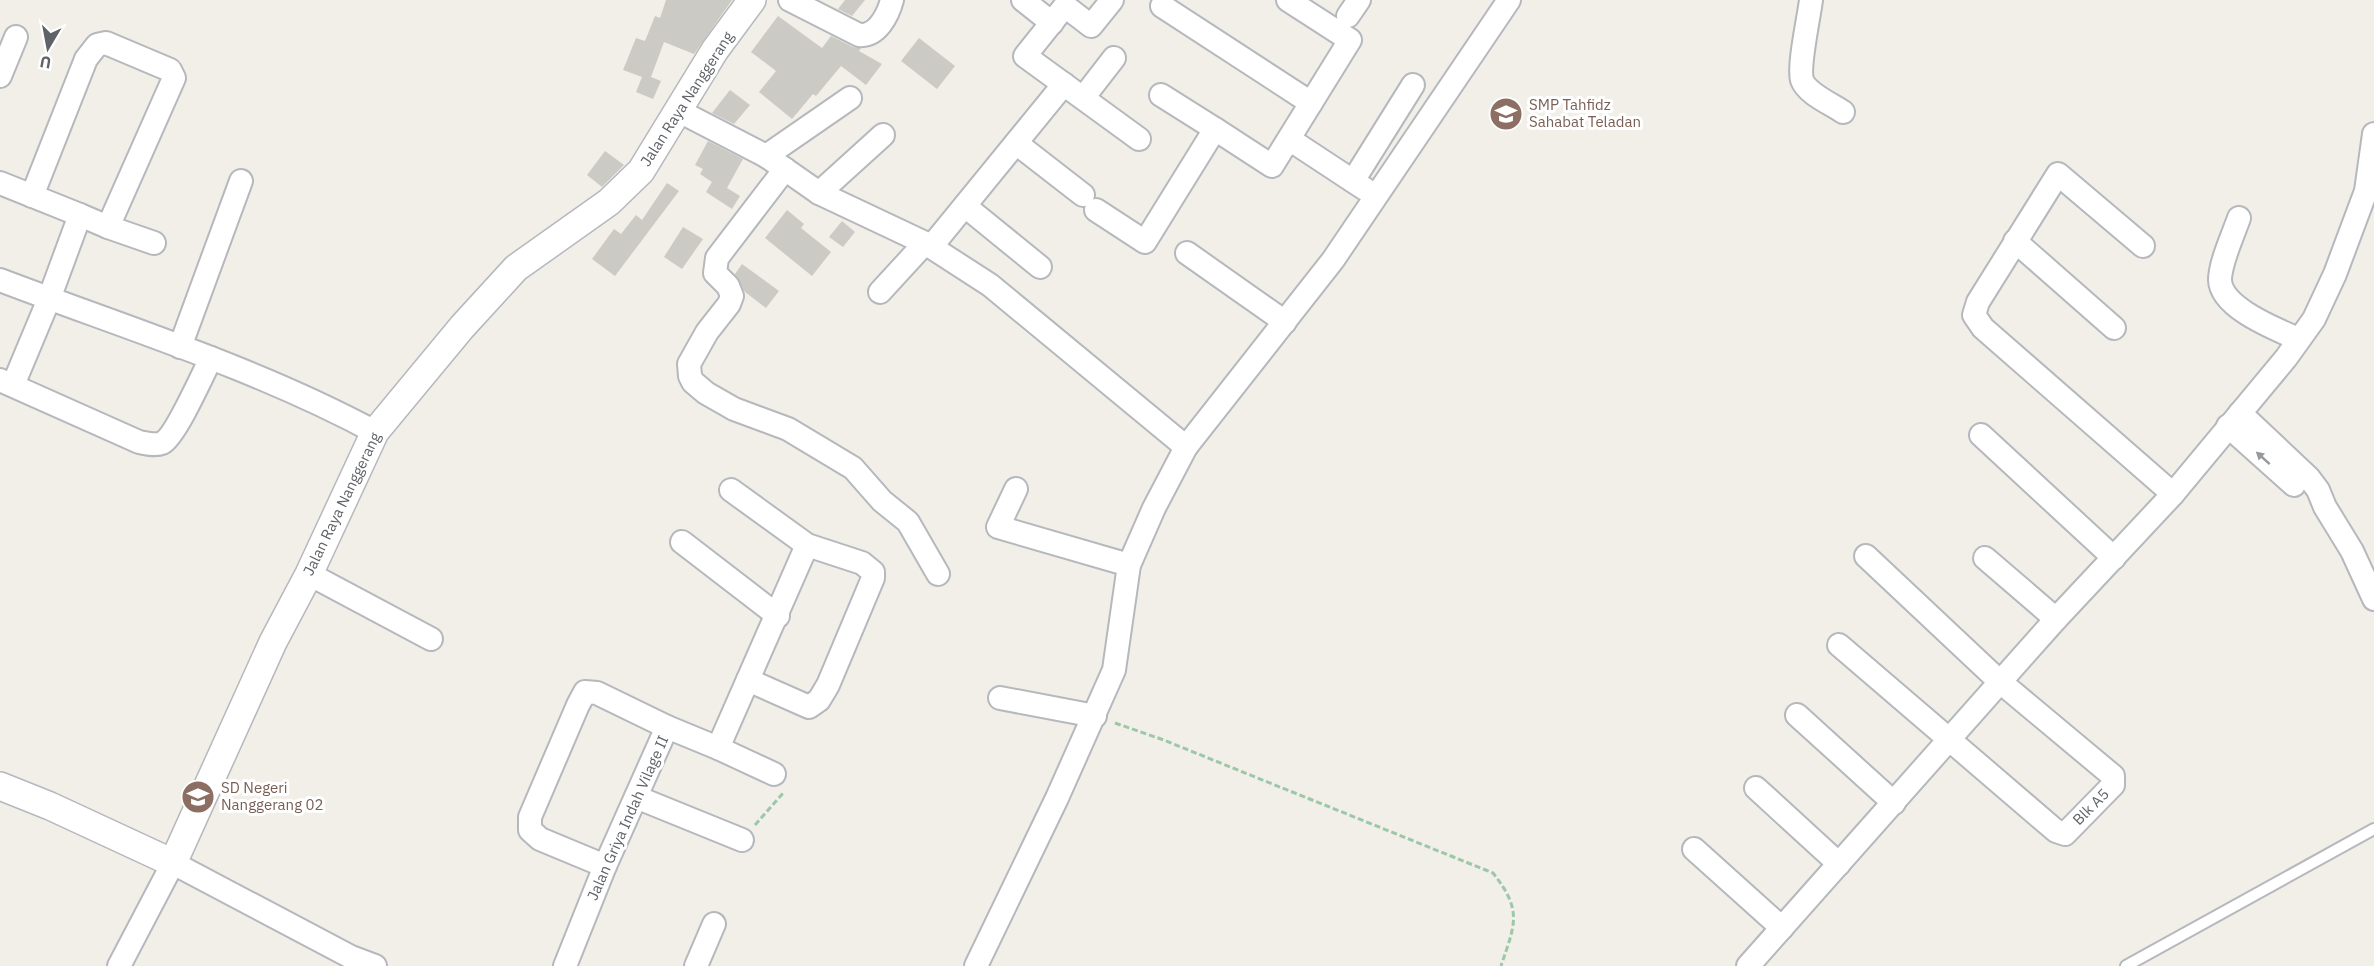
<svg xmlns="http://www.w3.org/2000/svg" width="2374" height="966" viewBox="0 0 2374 966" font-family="'IBM Plex Sans',sans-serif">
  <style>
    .building { fill: #cccac5 }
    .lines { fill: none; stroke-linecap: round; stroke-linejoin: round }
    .service-casing { stroke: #b5b8bc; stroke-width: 14 }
    .minor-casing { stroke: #b5b8bc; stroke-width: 26 }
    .tertiary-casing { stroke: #b5b8bc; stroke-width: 30 }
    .path { stroke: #9cc7a9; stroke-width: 3; stroke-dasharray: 6 3; stroke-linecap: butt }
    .service { stroke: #fff; stroke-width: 10 }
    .minor { stroke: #fff; stroke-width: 22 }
    .tertiary { stroke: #fff; stroke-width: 27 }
    .oneway { fill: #979a9d }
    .labels { text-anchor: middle; stroke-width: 6; stroke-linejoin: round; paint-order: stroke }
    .street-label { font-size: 15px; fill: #5f6368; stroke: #fff }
    .education-label { font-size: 15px; fill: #785e54; stroke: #fff; text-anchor: start }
  </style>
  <rect width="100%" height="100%" fill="#f1efe8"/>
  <!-- building -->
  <g class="building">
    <polygon points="666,0 732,0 694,54 664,42 651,77 661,81 653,99 636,92 642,77 623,70 636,38 645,41 655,16 660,18"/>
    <polygon points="845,0 865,0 852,16 838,9"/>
    <polygon points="778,16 822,48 831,36 853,47 861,48 859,51 882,64 866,85 841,66 816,96 813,94 792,119 759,92 776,71 751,52"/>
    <polygon points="919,38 955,66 937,89 901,61"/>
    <polygon points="730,90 750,105 734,124 712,113"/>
    <polygon points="708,141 743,159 727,188 740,196 732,209 706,192 712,182 700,174 703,169 695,165"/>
    <polygon points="605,151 624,165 602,187 587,175"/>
    <polygon points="667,183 679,191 615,276 592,259 614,229 621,234 636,215 642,220"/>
    <polygon points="787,210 804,224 801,228 831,252 812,276 765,238"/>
    <polygon points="842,221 855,232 843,247 829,237"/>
    <polygon points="683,227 703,239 682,269 664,257"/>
    <polygon points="742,264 779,291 766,308 745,292 735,274"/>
  </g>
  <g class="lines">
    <defs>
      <polyline id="service" points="2126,966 2374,829"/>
      <g id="minor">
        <path d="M790 0 859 35C877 37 888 15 892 0"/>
        <polyline points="1023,0 1052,23"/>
        <polyline points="1112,0 1091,26 1065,6 1025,56 1139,139"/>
        <path d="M1811 0C1809 17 1798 66 1802 80 1807 94 1832 104 1843 112"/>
        <polyline points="1162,6 1311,103"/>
        <polyline points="1348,16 1359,0"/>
        <polyline points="0,76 16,37"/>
        <polyline points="1161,95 1215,129"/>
        <polyline points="1083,98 1114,58"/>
        <polyline points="679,111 766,156 819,193 925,243 990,285 1186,447"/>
        <polyline points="1289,139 1365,189"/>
        <polyline points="1016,143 1083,195"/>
        <polyline points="766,156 850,98"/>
        <polyline points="785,169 717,258 715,273 728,286 732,296 729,304 707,332 689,364 690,376 693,382 706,393 734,409 788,429 853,468 882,501 908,522 938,574"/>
        <polyline points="1353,181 1413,85"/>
        <polyline points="0,183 80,215"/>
        <polyline points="819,193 883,135"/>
        <polyline points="965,206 1040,267"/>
        <polyline points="1096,210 1145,242 1215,129 1272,166 1350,40 1288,0"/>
        <path d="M2239 218C2233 235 2220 263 2220 280 2221 308 2276 329 2298 339"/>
        <polyline points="108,227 154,243"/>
        <polyline points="2015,241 2114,328"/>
        <polyline points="2143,246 2058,174 1978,302 1974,315 1983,328 2173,494"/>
        <polyline points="931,247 1064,84"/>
        <polyline points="1187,253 1285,322"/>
        <path d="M0 280C126 328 256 368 375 432"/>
        <polyline points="880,292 925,243"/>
        <polyline points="180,347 241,181"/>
        <path d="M0 380 139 442C145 443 155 446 162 443 175 437 203 374 211 358"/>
        <polyline points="13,385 49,299 80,215 108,227 174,78 170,70 106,43 97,45 86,59 32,196"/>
        <polyline points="2240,413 2309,478 2318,490 2325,507 2352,551 2374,599"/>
        <polyline points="2228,426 2294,485"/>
        <polyline points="1981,435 2114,558"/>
        <polyline points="1016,489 998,527 1129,565"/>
        <polyline points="731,490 807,545 862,563 873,572 873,578 828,685 819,700 809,707 748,680"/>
        <polyline points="682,542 778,616"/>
        <polyline points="1985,558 2056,619"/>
        <polyline points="309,574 431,639"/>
        <polyline points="1839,645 2056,831 2065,834 2113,785 2113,776 1998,680 1866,556"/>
        <polyline points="1000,698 1095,716"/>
        <polyline points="1797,715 1894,803"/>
        <polyline points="718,748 774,774"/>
        <polyline points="1756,788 1839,864"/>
        <polyline points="636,797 742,840"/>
        <polyline points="1694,849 1782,928"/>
        <polyline points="605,866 540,839 530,830 530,817 578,705 585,692 597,693 667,727"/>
        <polyline points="119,966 173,863 351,957 375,966"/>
        <polyline points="565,966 605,866 667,727 718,748 807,545"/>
        <polyline points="696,966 714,924"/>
        <polyline points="976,966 1057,798 1114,670 1129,565 1154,508 1186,447 1333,260 1509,0"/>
        <polyline points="1748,966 2056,619 2173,494 2286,358 2314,319 2335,274 2366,191 2374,134"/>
      </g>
      <polyline id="tertiary" points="0,786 50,806 173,863 273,642 309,574 375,432 462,327 516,268 609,202 641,171 715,50 752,0"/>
    </defs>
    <!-- service casing -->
    <use href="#service" class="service-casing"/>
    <!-- minor casing -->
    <use href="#minor" class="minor-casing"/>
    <!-- tertiary casing -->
    <use href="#tertiary" class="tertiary-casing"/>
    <!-- path -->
    <g class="path">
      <path d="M1115 723 1161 739 1493 873C1523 911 1515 924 1501 966"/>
      <polyline points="755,825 784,792"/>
    </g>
    <!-- service -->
    <use href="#service" class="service"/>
    <!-- minor -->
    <use href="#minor" class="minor"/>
    <!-- tertiary -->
    <use href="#tertiary" class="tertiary"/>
  </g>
  <!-- one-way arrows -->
  <defs><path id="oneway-solid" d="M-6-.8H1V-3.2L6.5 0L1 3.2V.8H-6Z" transform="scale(1.5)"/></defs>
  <use class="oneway" href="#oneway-solid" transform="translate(2263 458) rotate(-138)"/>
  <!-- icons -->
  <defs>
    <symbol id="school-disc" viewBox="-11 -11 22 22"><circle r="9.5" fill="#8d6e63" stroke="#fff"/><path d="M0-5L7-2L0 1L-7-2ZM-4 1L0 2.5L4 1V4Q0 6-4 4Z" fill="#fff"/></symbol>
  </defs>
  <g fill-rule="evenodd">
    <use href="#school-disc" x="1487" y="95" width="38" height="38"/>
    <use href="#school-disc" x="179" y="778" width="38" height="38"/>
  </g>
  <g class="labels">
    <!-- street labels -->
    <g class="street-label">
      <text transform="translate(687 99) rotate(-57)" y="5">Jalan Raya Nanggerang</text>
      <text transform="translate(342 504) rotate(-64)" y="5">Jalan Raya Nanggerang</text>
      <text transform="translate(2091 807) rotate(-45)" y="5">Blk A5</text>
      <text transform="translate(628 818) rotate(-66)" y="5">Jalan Griya Indah Vilage II</text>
    </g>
    <!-- education labels -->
    <g class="education-label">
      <text x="1529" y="110">SMP Tahfidz<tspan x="1529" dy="17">Sahabat Teladan</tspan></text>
      <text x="221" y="793">SD Negeri<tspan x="221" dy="17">Nanggerang 02</tspan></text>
    </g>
  </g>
  <!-- north arrow -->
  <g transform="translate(48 48) rotate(190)" stroke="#ffffff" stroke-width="4.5" paint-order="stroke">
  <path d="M0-4.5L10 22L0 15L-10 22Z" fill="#5f6368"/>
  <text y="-9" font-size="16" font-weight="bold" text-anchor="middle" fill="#5f6368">U</text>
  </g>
</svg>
